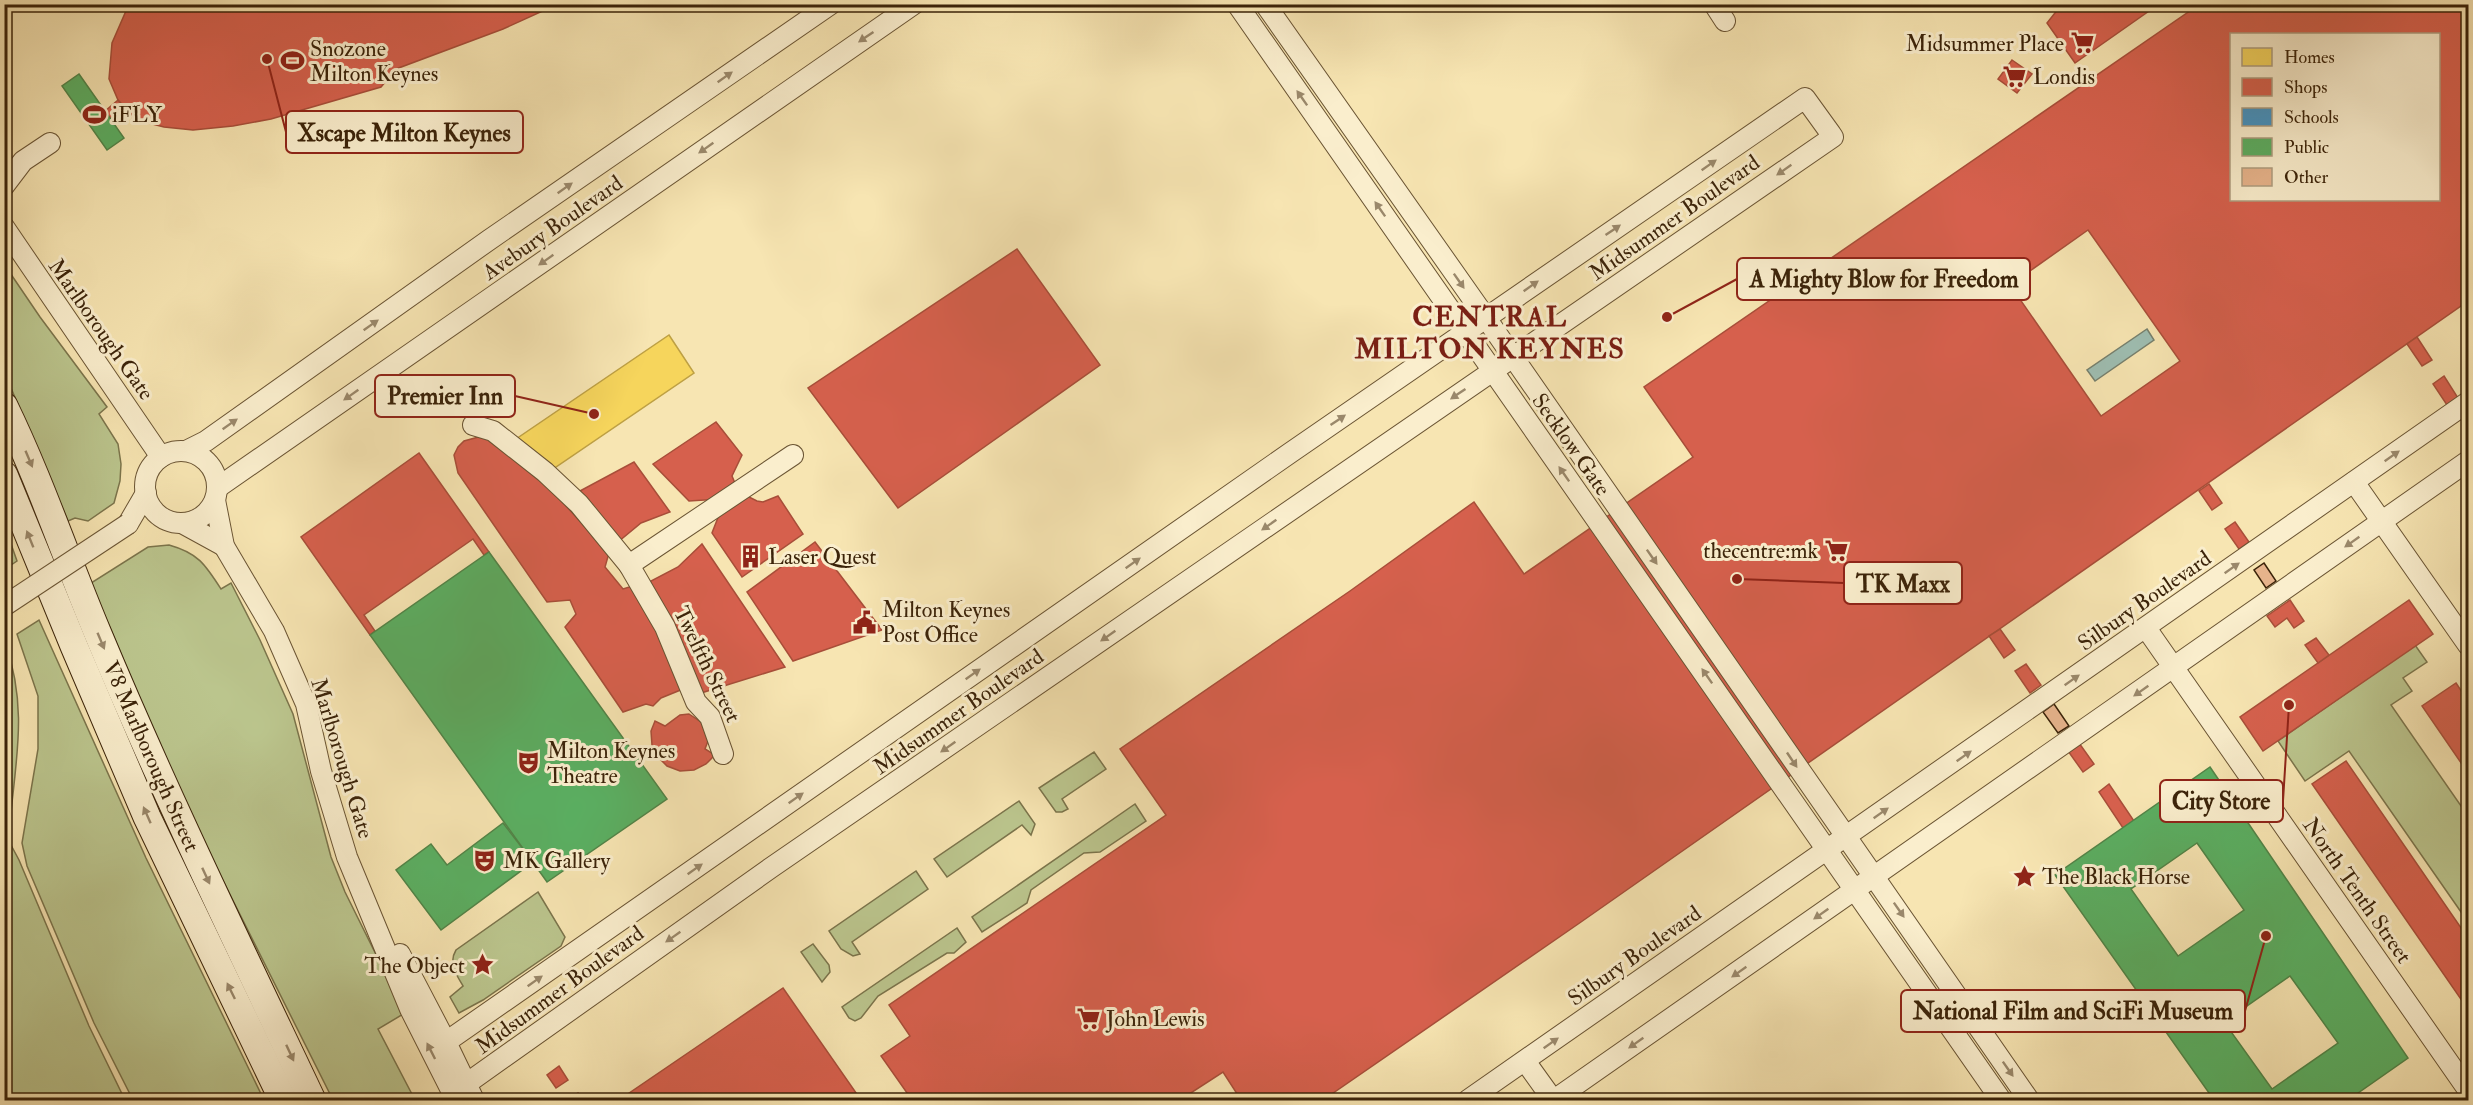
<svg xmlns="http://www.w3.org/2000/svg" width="2473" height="1105" viewBox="0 0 2473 1105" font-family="'IM FELL Double Pica',serif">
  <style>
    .green { fill: #bbc58d; stroke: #7b744b; stroke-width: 1.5 }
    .water { fill: #9ebeb2; stroke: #76806e; stroke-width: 1.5 }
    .homes { fill: #f6d55c; stroke: #bea043; stroke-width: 1.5 }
    .shops { fill: #d6604d; stroke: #a84e39; stroke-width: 1.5; fill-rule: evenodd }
    .schools { fill: #4393c3; stroke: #41718b; stroke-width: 1.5 }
    .public { fill: #5aae61; stroke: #518447; stroke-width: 1.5; fill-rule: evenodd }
    .building { fill: #e6b38b; stroke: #3b2309; stroke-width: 1.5 }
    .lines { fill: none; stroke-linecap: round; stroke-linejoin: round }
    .street-casing { stroke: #6a5433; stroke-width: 22 }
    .secondary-casing { stroke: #3b2309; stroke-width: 29 }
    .street { stroke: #faeecd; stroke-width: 20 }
    .secondary { stroke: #faeecd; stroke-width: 27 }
    .street-bridge-casing { stroke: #6a5433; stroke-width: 22; stroke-linecap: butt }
    .street-bridge { stroke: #faeecd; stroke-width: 20 }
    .oneway { fill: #9a886b }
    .labels { text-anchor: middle; stroke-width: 6; stroke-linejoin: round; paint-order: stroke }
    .poi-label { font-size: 22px; fill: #3b2309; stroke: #faeecd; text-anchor: start }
    .street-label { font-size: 22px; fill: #3b2309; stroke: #faeecd }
    .district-label { font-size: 28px; font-weight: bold; letter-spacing: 1.5px; fill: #7a1f14; stroke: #faeecd }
    .leader { fill: none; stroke: #8f2418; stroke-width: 2 }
    .callout-dot { fill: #8f2418; stroke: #faeecd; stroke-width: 2 }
    .callout { fill: #faeecd; stroke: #8f2418; stroke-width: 2 }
    .callout-label { font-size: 24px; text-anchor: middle; font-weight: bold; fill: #3b2309 }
  </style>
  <rect width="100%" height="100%" fill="#f7e5b2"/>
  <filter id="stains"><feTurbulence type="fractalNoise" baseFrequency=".00333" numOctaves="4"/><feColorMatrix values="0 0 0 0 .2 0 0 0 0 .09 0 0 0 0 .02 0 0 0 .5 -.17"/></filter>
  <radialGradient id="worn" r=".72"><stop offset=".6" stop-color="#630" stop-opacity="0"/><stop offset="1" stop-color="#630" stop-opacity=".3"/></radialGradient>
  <!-- green -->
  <g class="green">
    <polygon points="4,264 40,317 107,407 99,414 118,444 121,464 120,481 114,503 88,521 75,518 68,521 5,374"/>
    <polygon points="4,524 17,561 5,569 4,569"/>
    <path d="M169 545C198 553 205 564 221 589L231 583 260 640 293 714 331 857 345 892 405 1013 378 1029 415 1100H333L185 805 91 583 148 547Z"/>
    <polygon points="39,620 146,858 264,1100 133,1100 94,1023 27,866 22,843 38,749 38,696 17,634"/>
    <path d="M5 642C29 710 15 762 9 832L4 824Z"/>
    <polygon points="2415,645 2427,662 2403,678 2412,691 2391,705 2468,816 2468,922 2349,751 2305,781 2278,741"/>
    <polygon points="1094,752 1106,769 1062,799 1068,809 1062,812 1056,812 1039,788"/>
    <polygon points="1019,801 1035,824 1031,835 1022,825 947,877 934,859"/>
    <polygon points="1135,804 1146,821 1100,852 1084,853 1031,890 1027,903 982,932 972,917"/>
    <polygon points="4,832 19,860 89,1026 125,1100 5,1100"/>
    <polygon points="916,871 928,889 852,942 860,954 853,956 841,949 829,931"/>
    <path d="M538 892 565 937 561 946 483 1000 459 1013 450 997 463 986C456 974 448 963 456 950Z"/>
    <polygon points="957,928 966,942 954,953 947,953 878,996 861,1018 855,1021 849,1018 842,1007"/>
    <polygon points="813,944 829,965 830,972 822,982 801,952"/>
  </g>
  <!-- water -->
  <polygon class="water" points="2147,329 2154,340 2095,381 2087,370"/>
  <!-- homes -->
  <polygon class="homes" points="669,335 694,373 553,469 516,439"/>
  <!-- shops -->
  <g class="shops">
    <polygon points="129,4 558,4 503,29 396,69 381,87 271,119 233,126 193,130 164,127 137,120 118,100 109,79 112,43"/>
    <polygon points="2062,4 2159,4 2075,63 2047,23"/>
    <path d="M2200 4H2468V301L1581 922 1323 1100H1241L1223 1072 1180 1100H912L881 1056 910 1036 889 1005 1166 815 1120 749 1350 591 1474 502 1524 574 1693 457 1644 387ZM2232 34H2438V200H2232ZM2088 230 2180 361 2101 416 2010 285Z"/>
    <polygon points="2012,60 2032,74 2017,93 1998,79"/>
    <polygon points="118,100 126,111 113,122 105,111"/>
    <polygon points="1017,249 1100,365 898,508 808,388"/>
    <polygon points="2417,337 2432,360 2422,366 2407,344"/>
    <polygon points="2444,376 2458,398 2447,405 2433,384"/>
    <polygon points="716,422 742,455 732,476 737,488 720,499 689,501 653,464"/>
    <polygon points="482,436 490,439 522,464 555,494 609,553 605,567 623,589 633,586 669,654 683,689 661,698 653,706 646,704 623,712 565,627 576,614 570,600 547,602 458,473 454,455 458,447 464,441"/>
    <polygon points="419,453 489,552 484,555 473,539 364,615 375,631 370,635 301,537"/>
    <polygon points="634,462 670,512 641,523 618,542 578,492"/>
    <polygon points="2209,484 2222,503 2212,510 2199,491"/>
    <polygon points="747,496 757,501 763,502 778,496 803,534 742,577 712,533 719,515"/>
    <polygon points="2235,522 2249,542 2239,549 2225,529"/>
    <polygon points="815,542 882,630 793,661 747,592"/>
    <polygon points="702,544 785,667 701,693 649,582 678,567"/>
    <polygon points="2290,600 2304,621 2294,628 2287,618 2275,627 2267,616"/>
    <polygon points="2409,600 2433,634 2263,751 2240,717"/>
    <polygon points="2000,629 2015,650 2004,658 1989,636"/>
    <polygon points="2316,638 2329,655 2318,663 2305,645"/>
    <polygon points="2026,664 2041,685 2030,693 2015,671"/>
    <polygon points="2456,683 2468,701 2468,773 2422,706"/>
    <polygon points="689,714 704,724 708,741 705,749 715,755 706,764 694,770 680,771 667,766 658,757 652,745 651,731 655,721 665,726 680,715"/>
    <polygon points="2079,743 2094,764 2083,772 2068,751"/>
    <polygon points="2346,761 2468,938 2467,1008 2312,784"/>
    <polygon points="2109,784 2134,821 2123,828 2099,792"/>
    <polygon points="783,988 861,1100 619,1100 726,1027"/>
    <polygon points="559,1066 568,1080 556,1088 547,1075"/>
    <polygon points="578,1093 583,1100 567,1100"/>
  </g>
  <!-- schools -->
  <polygon class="schools" points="2468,571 2468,585 2462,575"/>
  <!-- public -->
  <g class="public">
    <polygon points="79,74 124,138 107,150 62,86"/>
    <polygon points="489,552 667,799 547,882 370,635"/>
    <path d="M2210 767 2408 1058 2348 1100H2214L2055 875ZM2197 843 2244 910 2178 956 2131 889ZM2290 976 2338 1043 2272 1089 2224 1022Z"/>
    <polygon points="503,823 533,862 441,930 396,870 431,844 447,865"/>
  </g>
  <!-- building -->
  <g class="building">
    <polygon points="2468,420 2468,434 2462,424"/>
    <polygon points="2264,563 2276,581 2266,588 2254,570"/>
    <polygon points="2054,704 2069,726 2058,733 2043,712"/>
  </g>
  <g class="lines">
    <defs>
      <g id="street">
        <polyline points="1237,4 2001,1100"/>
        <polyline points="1265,4 1486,318 2029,1100"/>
        <polyline points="1714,4 1725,21"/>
        <polyline points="4,186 23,161 50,143"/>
        <polyline points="4,227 161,457"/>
        <polyline points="473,425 493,431 545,472 579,504 629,565 665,627 696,702 710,717 723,754"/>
        <polyline points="186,451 206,441 489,240 831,4"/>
        <circle cx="181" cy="487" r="36"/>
        <polyline points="2354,482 2468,645"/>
        <polyline points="217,488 914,4"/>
        <polyline points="215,500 224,546 274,631 306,704 321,771 347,857 410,1009 456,1100"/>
        <polyline points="182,523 224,546"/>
        <polyline points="128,524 146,493"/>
        <polyline points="629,565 793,455"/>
        <polyline points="2146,628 2468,1090"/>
        <polyline points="400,954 446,1042 474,1100"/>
        <polyline points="446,1042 1290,453 1805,98 1831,134 1833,137 772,867 452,1094"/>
        <polyline points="1525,1061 1553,1100"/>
        <polyline points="1468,1100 2468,402"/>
        <polyline points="1554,1100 2468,461"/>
      </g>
      <g id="secondary">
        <path d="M4 406C40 480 66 558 98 634 164 792 239 946 312 1100"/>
        <polyline points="4,475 74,646 147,817 283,1100"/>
      </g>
    </defs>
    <!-- street casing -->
    <use href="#street" class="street-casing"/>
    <!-- secondary casing -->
    <use href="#secondary" class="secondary-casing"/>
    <!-- street -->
    <use href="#street" class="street"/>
    <!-- secondary -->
    <use href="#secondary" class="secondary"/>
    <defs>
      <polyline id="street-bridge" points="4,606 128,524"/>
    </defs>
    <!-- street-bridge casing -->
    <use href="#street-bridge" class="street-bridge-casing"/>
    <!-- street-bridge -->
    <use href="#street-bridge" class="street-bridge"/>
  </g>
  <!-- one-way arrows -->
  <defs><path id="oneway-solid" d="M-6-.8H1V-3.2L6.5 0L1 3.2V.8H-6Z" transform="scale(1.5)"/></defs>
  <g class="oneway">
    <use href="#oneway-solid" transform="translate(866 37) rotate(146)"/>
    <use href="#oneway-solid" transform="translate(725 77) rotate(-35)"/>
    <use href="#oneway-solid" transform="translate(1302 98) rotate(-125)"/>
    <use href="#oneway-solid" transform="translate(706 148) rotate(145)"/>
    <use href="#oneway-solid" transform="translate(1709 165) rotate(-35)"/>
    <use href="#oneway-solid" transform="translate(1784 170) rotate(145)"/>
    <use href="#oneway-solid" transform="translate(565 188) rotate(-35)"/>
    <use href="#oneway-solid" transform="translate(1380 209) rotate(-125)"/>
    <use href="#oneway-solid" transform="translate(1613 230) rotate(-34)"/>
    <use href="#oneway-solid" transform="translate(546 260) rotate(145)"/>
    <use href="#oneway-solid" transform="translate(1459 281) rotate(55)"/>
    <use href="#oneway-solid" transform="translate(1531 286) rotate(-35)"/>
    <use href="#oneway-solid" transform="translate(371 325) rotate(-35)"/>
    <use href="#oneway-solid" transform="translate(1458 394) rotate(146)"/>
    <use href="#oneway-solid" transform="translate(351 395) rotate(145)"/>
    <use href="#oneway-solid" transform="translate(1338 420) rotate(-34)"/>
    <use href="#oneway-solid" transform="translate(230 424) rotate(-35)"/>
    <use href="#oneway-solid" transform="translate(2392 456) rotate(-35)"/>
    <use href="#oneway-solid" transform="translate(29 459) rotate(67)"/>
    <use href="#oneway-solid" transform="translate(1564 474) rotate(-125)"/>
    <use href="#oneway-solid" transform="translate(1269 525) rotate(145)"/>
    <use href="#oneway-solid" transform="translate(30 539) rotate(-112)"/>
    <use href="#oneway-solid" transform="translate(2352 542) rotate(145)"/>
    <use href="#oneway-solid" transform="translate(1652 557) rotate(55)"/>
    <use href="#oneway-solid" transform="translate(1133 563) rotate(-35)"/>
    <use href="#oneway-solid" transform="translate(2232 568) rotate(-35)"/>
    <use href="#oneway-solid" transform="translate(1108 636) rotate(145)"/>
    <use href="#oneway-solid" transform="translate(101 641) rotate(67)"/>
    <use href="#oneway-solid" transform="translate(973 674) rotate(-35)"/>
    <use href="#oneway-solid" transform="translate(1707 676) rotate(-125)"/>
    <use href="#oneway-solid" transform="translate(2072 680) rotate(-35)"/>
    <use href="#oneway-solid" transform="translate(2141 691) rotate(145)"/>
    <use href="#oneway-solid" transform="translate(948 747) rotate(145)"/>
    <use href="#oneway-solid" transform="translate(1964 756) rotate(-35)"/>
    <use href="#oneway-solid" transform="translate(1792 760) rotate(56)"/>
    <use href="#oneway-solid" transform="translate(796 798) rotate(-35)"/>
    <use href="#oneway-solid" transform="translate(1881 813) rotate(-35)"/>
    <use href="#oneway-solid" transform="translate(147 815) rotate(-114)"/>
    <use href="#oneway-solid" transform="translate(695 869) rotate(-35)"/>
    <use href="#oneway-solid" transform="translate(206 876) rotate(65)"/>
    <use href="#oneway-solid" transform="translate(1899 910) rotate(55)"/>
    <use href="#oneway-solid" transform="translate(1821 914) rotate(145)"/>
    <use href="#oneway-solid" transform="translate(673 937) rotate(145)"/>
    <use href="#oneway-solid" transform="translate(1739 972) rotate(145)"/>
    <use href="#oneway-solid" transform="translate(535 981) rotate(-35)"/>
    <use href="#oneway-solid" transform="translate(231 991) rotate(-116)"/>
    <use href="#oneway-solid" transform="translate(1551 1043) rotate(-35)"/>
    <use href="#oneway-solid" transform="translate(1636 1043) rotate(145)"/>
    <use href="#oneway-solid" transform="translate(431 1051) rotate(-117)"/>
    <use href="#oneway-solid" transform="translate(290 1053) rotate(65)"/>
    <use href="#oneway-solid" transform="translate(2008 1069) rotate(55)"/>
  </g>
  <!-- icons -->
  <defs>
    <symbol id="supermarket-bare" viewBox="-9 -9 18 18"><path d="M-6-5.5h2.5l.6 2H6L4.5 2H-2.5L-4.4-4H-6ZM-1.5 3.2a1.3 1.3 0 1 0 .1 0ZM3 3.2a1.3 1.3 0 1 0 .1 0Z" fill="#8f2418" stroke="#faeecd" stroke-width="2.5" paint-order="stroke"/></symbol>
    <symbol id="stadium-bare" viewBox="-9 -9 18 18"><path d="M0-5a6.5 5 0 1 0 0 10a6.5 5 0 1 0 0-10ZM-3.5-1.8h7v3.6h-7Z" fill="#8f2418" stroke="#faeecd" stroke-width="2.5" paint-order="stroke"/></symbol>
    <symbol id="building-bare" viewBox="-9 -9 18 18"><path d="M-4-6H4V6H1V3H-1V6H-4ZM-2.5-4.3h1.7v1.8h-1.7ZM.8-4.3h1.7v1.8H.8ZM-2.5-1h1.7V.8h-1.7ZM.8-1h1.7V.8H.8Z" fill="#8f2418" stroke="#faeecd" stroke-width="2.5" paint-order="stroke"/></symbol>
    <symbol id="civic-bare" viewBox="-9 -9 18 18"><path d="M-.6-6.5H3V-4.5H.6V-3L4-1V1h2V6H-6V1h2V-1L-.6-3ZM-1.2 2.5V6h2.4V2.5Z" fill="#8f2418" stroke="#faeecd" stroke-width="2.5" paint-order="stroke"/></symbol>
    <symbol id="theatre-bare" viewBox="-9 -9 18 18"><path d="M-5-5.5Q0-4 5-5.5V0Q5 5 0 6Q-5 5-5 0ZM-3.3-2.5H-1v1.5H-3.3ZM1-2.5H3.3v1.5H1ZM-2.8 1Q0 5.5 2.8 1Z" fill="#8f2418" stroke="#faeecd" stroke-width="2.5" paint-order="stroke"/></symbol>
    <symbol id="sight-bare" viewBox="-9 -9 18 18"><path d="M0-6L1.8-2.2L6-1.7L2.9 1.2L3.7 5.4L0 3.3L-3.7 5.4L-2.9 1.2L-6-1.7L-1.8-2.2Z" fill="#8f2418" stroke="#faeecd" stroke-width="2.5" paint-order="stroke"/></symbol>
  </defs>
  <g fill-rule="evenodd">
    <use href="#supermarket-bare" x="2066" y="26" width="33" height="33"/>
    <use href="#stadium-bare" x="276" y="44" width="33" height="33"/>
    <use href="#supermarket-bare" x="1998" y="60" width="33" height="33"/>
    <use href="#stadium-bare" x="78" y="98" width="33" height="33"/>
    <use href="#supermarket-bare" x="1820" y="534" width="33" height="33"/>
    <use href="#building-bare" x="734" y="540" width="33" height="33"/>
    <use href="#civic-bare" x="848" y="606" width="33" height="33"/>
    <use href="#theatre-bare" x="512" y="746" width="33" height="33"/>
    <use href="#theatre-bare" x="468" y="844" width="33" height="33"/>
    <use href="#sight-bare" x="2008" y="860" width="33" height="33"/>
    <use href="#sight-bare" x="466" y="948" width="33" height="33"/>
    <use href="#supermarket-bare" x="1072" y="1002" width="33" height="33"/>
  </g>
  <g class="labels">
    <!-- poi labels -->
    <g class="poi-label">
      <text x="2064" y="51" text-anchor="end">Midsummer Place</text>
      <text x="310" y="56">Snozone<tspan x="310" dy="25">Milton Keynes</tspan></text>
      <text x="2033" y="84">Londis</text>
      <text x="112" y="122">iFLY</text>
      <text x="1818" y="558" text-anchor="end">thecentre:mk</text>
      <text x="768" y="564">Laser Quest</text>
      <text x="882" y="617">Milton Keynes<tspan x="882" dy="25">Post Office</tspan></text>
      <text x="547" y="758">Milton Keynes<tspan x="547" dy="25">Theatre</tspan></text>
      <text x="503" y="868">MK Gallery</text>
      <text x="2042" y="884">The Black Horse</text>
      <text x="465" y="973" text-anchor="end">The Object</text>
      <text x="1106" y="1026">John Lewis</text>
    </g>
    <!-- street labels -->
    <g class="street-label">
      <text transform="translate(1674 217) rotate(-35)" y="8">Midsummer Boulevard</text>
      <text transform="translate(552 227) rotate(-35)" y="8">Avebury Boulevard</text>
      <text transform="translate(102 329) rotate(55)" y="8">Marlborough Gate</text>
      <text transform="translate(1572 444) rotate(55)" y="8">Secklow Gate</text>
      <text transform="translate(2144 600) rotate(-35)" y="8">Silbury Boulevard</text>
      <text transform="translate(708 664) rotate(64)" y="8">Twelfth Street</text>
      <text transform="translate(958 711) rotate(-35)" y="8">Midsummer Boulevard</text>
      <text transform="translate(152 756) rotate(66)" y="8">V8 Marlborough Street</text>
      <text transform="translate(343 758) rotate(73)" y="8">Marlborough Gate</text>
      <text transform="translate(2358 890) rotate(55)" y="8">North Tenth Street</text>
      <text transform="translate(1634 955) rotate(-35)" y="8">Silbury Boulevard</text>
      <text transform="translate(559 989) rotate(-36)" y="8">Midsummer Boulevard</text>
    </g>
    <!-- district labels -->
    <g class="district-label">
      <text x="1490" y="326">CENTRAL<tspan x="1490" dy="32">MILTON KEYNES</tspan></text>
    </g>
  </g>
  <!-- callouts -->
  <path class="leader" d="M267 59L286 132M1667 317L1737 279M594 414L515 396M1737 579L1844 583M2289 705L2283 801M2266 936L2245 1011"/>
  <g class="callout-dot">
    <circle cx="267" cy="59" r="6"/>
    <circle cx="1667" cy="317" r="6"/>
    <circle cx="594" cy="414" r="6"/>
    <circle cx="1737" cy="579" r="6"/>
    <circle cx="2289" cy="705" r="6"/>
    <circle cx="2266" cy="936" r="6"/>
  </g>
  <g class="callout">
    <rect x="286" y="111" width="237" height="42" rx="6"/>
    <rect x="1737" y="258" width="293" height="42" rx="6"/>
    <rect x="375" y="375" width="140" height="42" rx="6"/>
    <rect x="1844" y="562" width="118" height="42" rx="6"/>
    <rect x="2160" y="780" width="123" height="42" rx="6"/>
    <rect x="1901" y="990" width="344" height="42" rx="6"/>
  </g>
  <g class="callout-label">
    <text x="404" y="141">Xscape Milton Keynes</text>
    <text x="1884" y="287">A Mighty Blow for Freedom</text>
    <text x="445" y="404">Premier Inn</text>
    <text x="1903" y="592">TK Maxx</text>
    <text x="2221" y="809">City Store</text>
    <text x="2073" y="1019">National Film and SciFi Museum</text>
  </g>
  <!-- margin -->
  <rect width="2473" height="1105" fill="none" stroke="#f7e5b2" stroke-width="24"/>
  <rect x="6" y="6" width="2461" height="1093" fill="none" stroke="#3b2309" stroke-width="3"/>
  <rect x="12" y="12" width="2449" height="1081" fill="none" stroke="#3b2309" stroke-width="1.5"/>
  <!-- legend -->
  <rect x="2230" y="33" width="210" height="168" fill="#faeecd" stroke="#ae9d7f" stroke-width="1.5"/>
  <rect x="2242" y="48" width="30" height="18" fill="#f6d55c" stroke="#ae9d7f" stroke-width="1.5"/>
  <text x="2284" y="63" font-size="18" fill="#3b2309">Homes</text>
  <rect x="2242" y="78" width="30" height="18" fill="#d6604d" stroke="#ae9d7f" stroke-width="1.5"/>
  <text x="2284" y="93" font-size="18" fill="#3b2309">Shops</text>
  <rect x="2242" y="108" width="30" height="18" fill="#4393c3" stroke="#ae9d7f" stroke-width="1.5"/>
  <text x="2284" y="123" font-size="18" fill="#3b2309">Schools</text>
  <rect x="2242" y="138" width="30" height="18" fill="#5aae61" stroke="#ae9d7f" stroke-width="1.5"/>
  <text x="2284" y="153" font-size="18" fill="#3b2309">Public</text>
  <rect x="2242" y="168" width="30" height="18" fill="#e6b38b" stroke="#ae9d7f" stroke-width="1.5"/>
  <text x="2284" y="183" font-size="18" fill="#3b2309">Other</text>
  <rect width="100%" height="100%" filter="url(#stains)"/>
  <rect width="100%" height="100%" fill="url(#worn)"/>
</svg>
